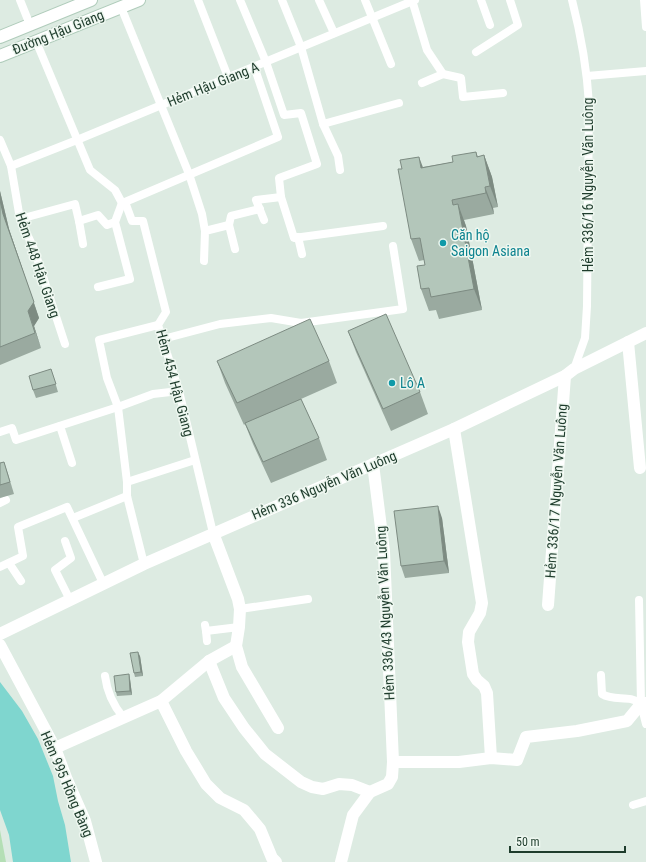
<svg xmlns="http://www.w3.org/2000/svg" width="646" height="862" viewBox="0 0 646 862" font-family="'Roboto Condensed',sans-serif">
  <style>
    .green { fill: #b4dfb5 }
    .water { fill: #7fd6cf }
    .lines { fill: none; stroke-linecap: round; stroke-linejoin: round }
    .secondary-casing { stroke: #b0ccbb; stroke-width: 14 }
    .service { stroke: #fff; stroke-width: 8 }
    .minor { stroke: #fff; stroke-width: 12 }
    .tertiary { stroke: #fff; stroke-width: 12 }
    .secondary { stroke: #fff; stroke-width: 12 }
    .wall { fill: #9aaaa0 }
    .shaded-wall { fill: #7d8b82 }
    .building { fill: #b3c6ba; stroke: #7d8b82 }
    .culture-dot { fill: #0f9aa8; stroke: #eef7f0; stroke-width: 1.5 }
    .labels { text-anchor: middle; stroke-width: 3; stroke-linejoin: round; paint-order: stroke }
    .street-label { font-size: 14px; fill: #1e3c2c; stroke: #eef7f0 }
    .culture-label { font-size: 14px; fill: #0d838f; stroke: #eef7f0; text-anchor: start }
  </style>
  <rect width="100%" height="100%" fill="#ddebe2"/>
  <!-- green -->
  <polygon class="green" points="0,830 6,862 0,862"/>
  <!-- water -->
  <polygon class="water" points="0,682 22,711 38,739 53,776 58,801 65,825 71,862 13,862 9,835 0,810"/>
  <g class="lines">
    <defs>
      <g id="secondary">
        <polyline points="0,37 91,0"/>
        <polyline points="0,56 139,0"/>
      </g>
    </defs>
    <!-- secondary casing -->
    <use href="#secondary" class="secondary-casing"/>
    <!-- service -->
    <g class="service">
      <polyline points="20,0 30,25"/>
      <polyline points="198,0 228,77"/>
      <polyline points="240,0 266,62 284,115 301,113 317,164 279,178 281,197 294,238 383,226"/>
      <polyline points="282,0 301,47 323,124 338,156 340,170"/>
      <polyline points="319,0 334,33"/>
      <polyline points="365,0 391,64"/>
      <polyline points="412,0 427,50 443,74 461,78 463,97 503,93"/>
      <polyline points="481,0 490,25"/>
      <path d="M572 0C581 35 587 69 589 104L587 306 585 338 574 369"/>
      <polyline points="644,0 646,27"/>
      <polyline points="121,7 189,174 202,214 205,231"/>
      <polyline points="36,41 90,170 115,190 122,203 125,202 132,221 143,221 166,312 158,325 179,391 213,533"/>
      <polyline points="476,52 518,25 510,0"/>
      <polyline points="587,76 646,71"/>
      <polyline points="422,83 443,74"/>
      <polyline points="323,124 399,103"/>
      <polyline points="0,140 11,166 20,219 34,249 65,344"/>
      <polyline points="11,166 77,140 415,0"/>
      <polyline points="125,202 278,137 254,66"/>
      <polyline points="20,219 75,204 79,221 98,215 107,225 115,222"/>
      <polyline points="264,220 256,200 281,197"/>
      <polyline points="79,221 83,244"/>
      <polyline points="298,237 302,254"/>
      <polyline points="235,249 229,225 231,216 260,209"/>
      <polyline points="204,261 205,231 229,225"/>
      <polyline points="98,287 130,279 115,222 122,203"/>
      <polyline points="158,325 99,340 107,378 118,407 153,394 179,391"/>
      <polyline points="163,339 220,324 271,318 301,323 403,309 393,246"/>
      <polyline points="60,426 72,463"/>
      <polyline points="0,432 12,428 16,440 118,407 127,482"/>
      <polyline points="0,503 6,500"/>
      <polyline points="73,518 127,496"/>
      <polyline points="65,541 71,558 55,570 70,600"/>
      <polyline points="9,563 21,581"/>
      <polyline points="144,564 127,496 127,482 195,460"/>
      <polyline points="0,567 23,556 18,527 67,507 103,583"/>
      <polyline points="639,600 641,704 646,724"/>
      <polyline points="240,609 308,599"/>
      <polyline points="205,625 206,631 239,627"/>
      <polyline points="206,631 207,641"/>
      <path d="M601 675 602 694C615 702 629 694 641 704"/>
      <path d="M105 676C107 692 113 705 123 717"/>
      <polyline points="633,805 646,801"/>
    </g>
    <!-- minor -->
    <g class="minor">
      <polyline points="628,342 640,468"/>
      <polyline points="454,429 482,603 480,613 469,632 468,642 473,674 477,680 484,686 487,693 491,758"/>
      <polyline points="213,533 238,599 240,609 239,627 236,646 242,667 278,728"/>
      <polyline points="548,605 565,376"/>
      <polyline points="0,634 144,564 454,429 565,376 574,369 646,333"/>
      <polyline points="209,661 224,698 244,728 265,754 301,782 312,787 323,789 339,784 352,785 370,792"/>
      <polyline points="161,701 186,751 206,784 220,798 244,810 260,829 272,858 276,862"/>
      <polyline points="55,748 161,701 209,661 236,646"/>
      <polyline points="393,762 459,762 491,758 517,760 526,737 577,731 627,721 641,704 646,703"/>
      <polyline points="341,862 353,815 370,792 388,784 392,777 393,762 384,551 373,464"/>
    </g>
    <!-- tertiary -->
    <polyline class="tertiary" points="0,645 55,748 67,780 85,821 96,862"/>
    <!-- secondary -->
    <use href="#secondary" class="secondary"/>
  </g>
  <!-- wall -->
  <g class="wall">
    <polygon points="476,152 478,157 484,155 492,177 498,207 493,208 494,214 464,220 466,226 482,310 439,319 436,310 429,311 421,289 425,265 424,260 419,261 411,239 402,169 423,167 453,162"/>
    <polygon points="0,191 9,229 39,318 34,326 41,348 0,365"/>
    <polygon points="348,331 420,392 428,414 391,431 356,352"/>
    <polygon points="217,361 329,361 337,383 301,399 319,438 327,460 271,483 253,444 245,424 244,425 225,383"/>
    <polygon points="51,369 58,392 36,398 33,390"/>
    <polygon points="4,462 8,474 14,494 0,498 0,463"/>
    <polygon points="442,518 449,573 405,578 401,566"/>
    <polygon points="140,656 143,676 135,677 134,673"/>
    <polygon points="129,674 130,679 132,695 117,696 116,692"/>
  </g>
  <!-- shaded-wall -->
  <g class="shaded-wall">
    <polygon points="484,155 492,177 498,207 490,186"/>
    <polygon points="419,157 427,178 421,168"/>
    <polygon points="485,187 493,208 494,214 486,193"/>
    <polygon points="0,191 9,229 39,318 34,326 41,348 28,311 3,214 0,200"/>
    <polygon points="458,204 466,226 482,310 474,289"/>
    <polygon points="438,506 442,518 449,573 444,561"/>
    <polygon points="138,652 140,656 143,676 141,672"/>
    <polygon points="129,674 130,679 132,695 130,691"/>
  </g>
  <!-- building -->
  <g class="building">
    <polygon points="476,152 477,157 484,155 490,186 485,187 486,193 452,200 453,205 458,204 474,289 431,297 429,288 421,289 417,266 425,265 420,238 411,239 398,169 402,169 400,160 419,157 421,168 453,162 452,156"/>
    <polygon points="0,200 3,214 34,302 28,311 35,333 0,347"/>
    <polygon points="386,314 420,392 383,409 348,331"/>
    <polygon points="310,319 329,361 237,403 217,361"/>
    <polygon points="51,369 56,384 33,390 29,376"/>
    <polygon points="301,399 319,438 263,462 245,423"/>
    <polygon points="4,462 10,482 0,485 0,463"/>
    <polygon points="438,506 444,561 401,566 394,511"/>
    <polygon points="138,652 141,672 134,673 130,653"/>
    <polygon points="129,674 130,691 116,692 114,676"/>
  </g>
  <!-- markers -->
  <g class="culture-dot">
    <circle cx="443" cy="243" r="4"/>
    <circle cx="392" cy="383" r="4"/>
  </g>
  <g class="labels">
    <!-- street labels -->
    <g class="street-label">
      <text transform="translate(58 32) rotate(-22)" y="5">Đường Hậu Giang</text>
      <text transform="translate(213 84) rotate(-22)" y="5">Hẻm Hậu Giang A</text>
      <text transform="translate(588 185) rotate(-90)" y="5">Hẻm 336/16 Nguyễn Văn Luông</text>
      <text transform="translate(38 265) rotate(71)" y="5">Hẻm 448 Hậu Giang</text>
      <text transform="translate(175 383) rotate(75)" y="5">Hẻm 454 Hậu Giang</text>
      <text transform="translate(324 485) rotate(-23)" y="5">Hẻm 336 Nguyễn Văn Luông</text>
      <text transform="translate(556 491) rotate(-86)" y="5">Hẻm 336/17 Nguyễn Văn Luông</text>
      <text transform="translate(385 613) rotate(-93)" y="5">Hẻm 336/43 Nguyễn Văn Luông</text>
      <text transform="translate(67 784) rotate(67)" y="5">Hẻm 995 Hồng Bàng</text>
    </g>
    <!-- culture labels -->
    <g class="culture-label">
      <text x="451" y="240">Căn hộ<tspan x="451" dy="16">Saigon Asiana</tspan></text>
      <text x="400" y="388">Lô A</text>
    </g>
  </g>
  <!-- scale -->
  <path d="M510 846v6h115v-6" fill="none" stroke="#1e3c2c" stroke-width="2"/>
  <text x="516" y="846" font-size="12" fill="#1e3c2c" stroke="#eef7f0" stroke-width="3" paint-order="stroke">50 m</text>
</svg>
